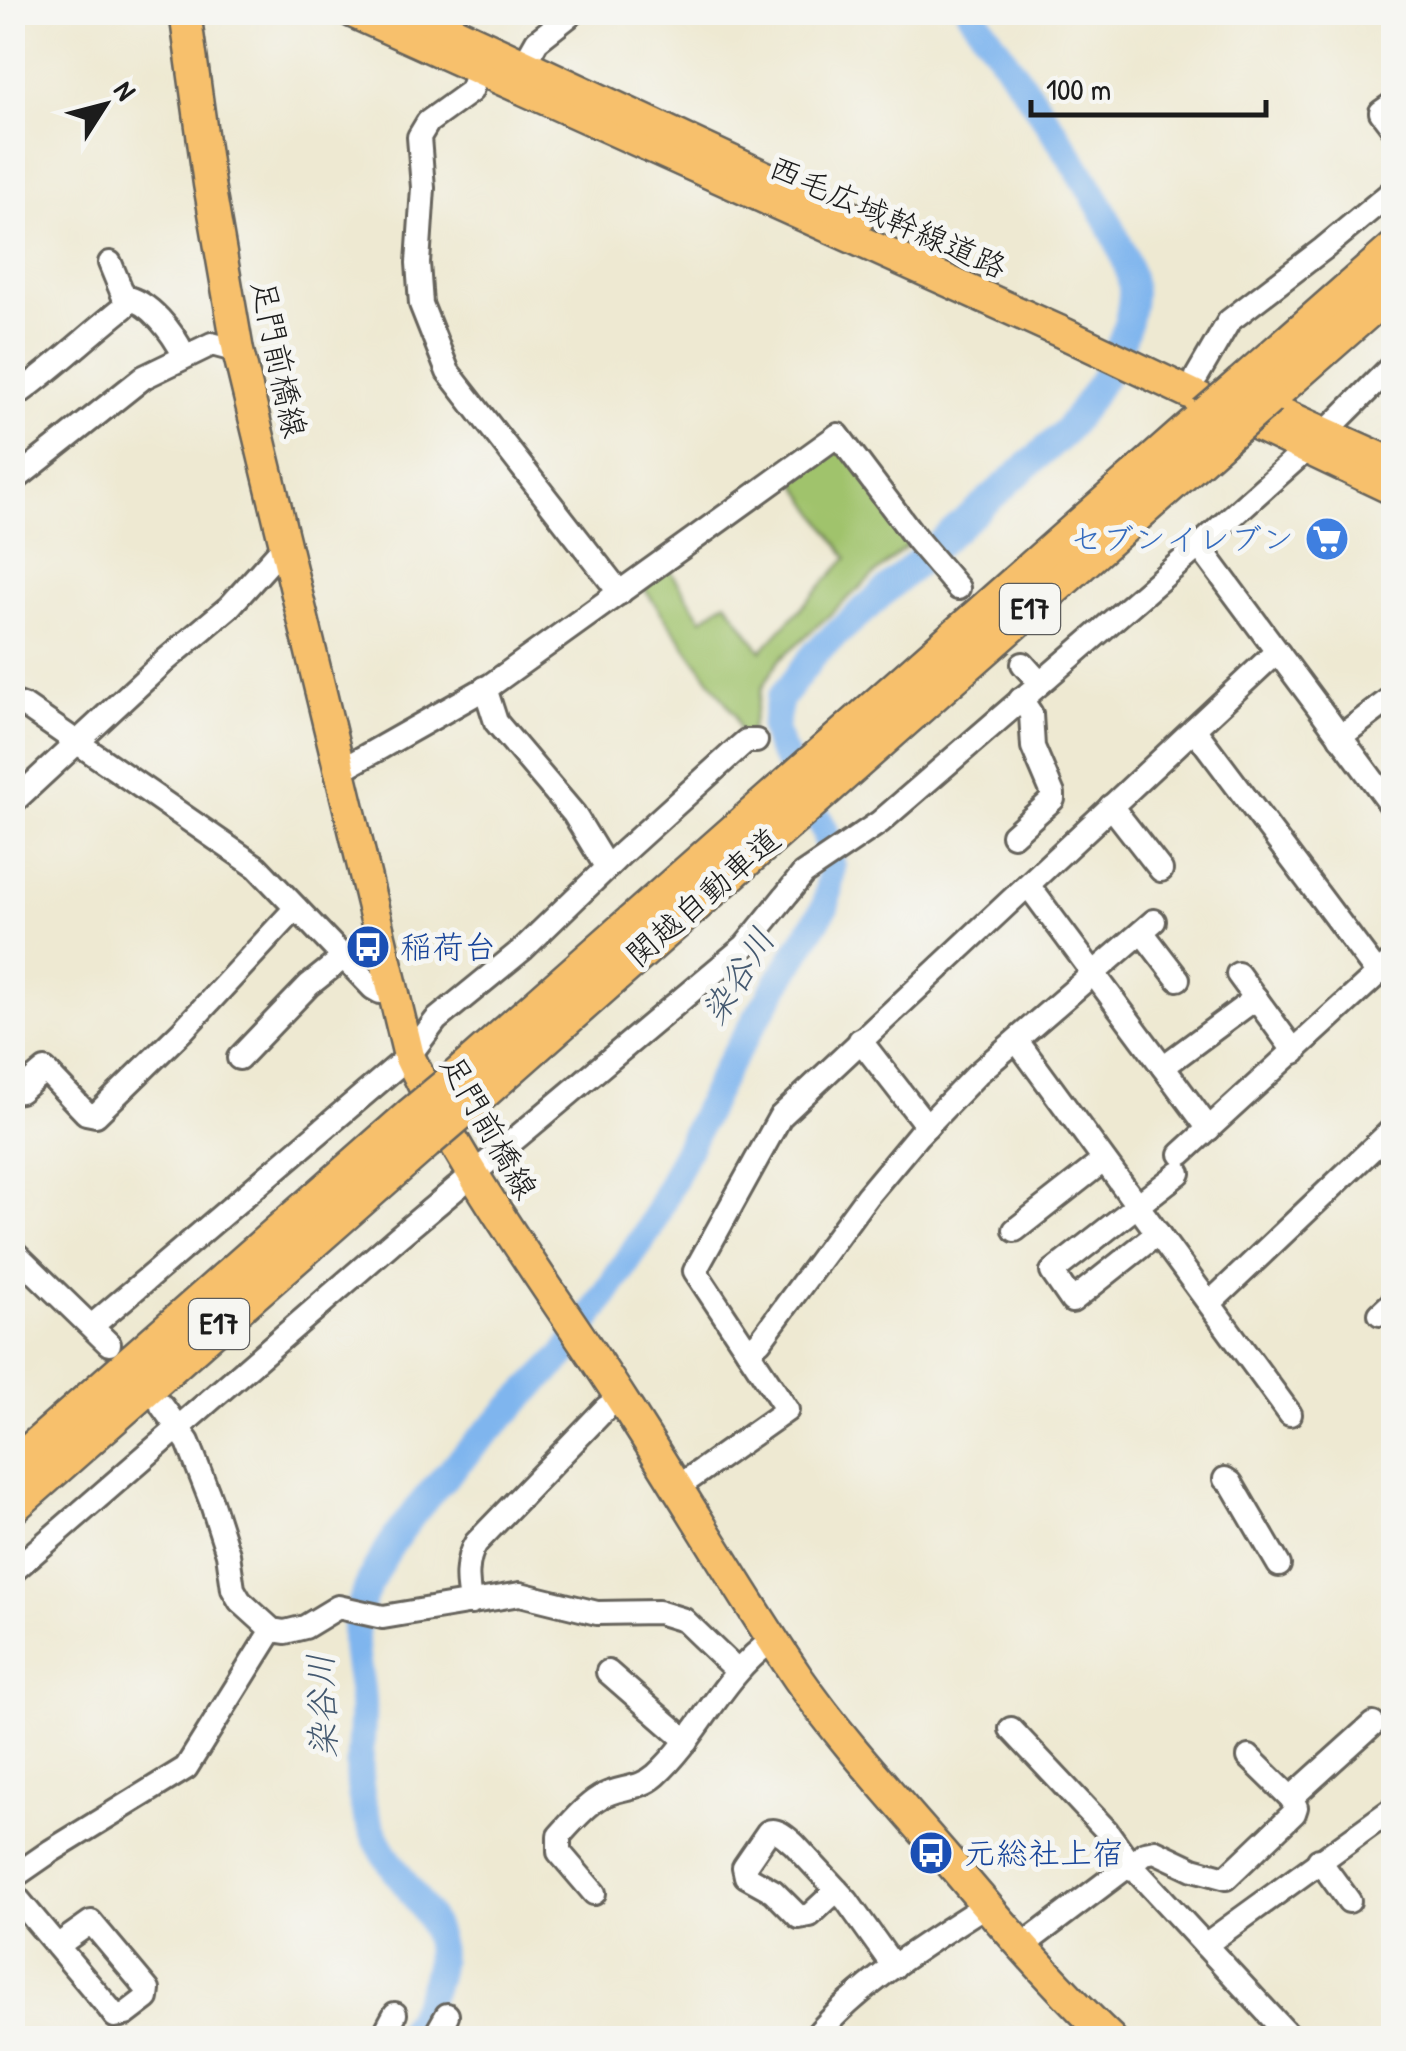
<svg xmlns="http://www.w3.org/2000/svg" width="1406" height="2051" viewBox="0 0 1406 2051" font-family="'Patrick Hand','Klee One',sans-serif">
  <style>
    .green { fill: #a0c36c; stroke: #5e7044; stroke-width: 2.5 }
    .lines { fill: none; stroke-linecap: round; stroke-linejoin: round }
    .river { stroke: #7fb5ee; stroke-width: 28 }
    .minor-casing { stroke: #66645c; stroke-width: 28 }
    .major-casing { stroke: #66645c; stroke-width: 35 }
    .highway-casing { stroke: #66645c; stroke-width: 40 }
    .minor { stroke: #fff; stroke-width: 22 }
    .major { stroke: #f7c06c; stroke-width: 30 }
    .highway { stroke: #f7c06c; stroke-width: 35 }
    .highway-bridge-casing { stroke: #66645c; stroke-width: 40; stroke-linecap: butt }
    .highway-bridge { stroke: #f7c06c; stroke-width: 35 }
    .labels { text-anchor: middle; stroke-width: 10; stroke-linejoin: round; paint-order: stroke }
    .shield { fill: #f6f6f2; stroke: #5d5d5c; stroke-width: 2.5 }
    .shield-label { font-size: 30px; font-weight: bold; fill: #1c1c1c }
    .street-label { font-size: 32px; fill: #1c1c1c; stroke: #f6f6f2 }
    .shop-label { font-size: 32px; fill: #366cbe; stroke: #f6f6f2; text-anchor: end }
    .transit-label { font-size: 32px; fill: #164399; stroke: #f6f6f2; text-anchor: start }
    .water-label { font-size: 35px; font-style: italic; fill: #445970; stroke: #f6f6f2 }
  </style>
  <rect width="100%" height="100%" fill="#f6f6f2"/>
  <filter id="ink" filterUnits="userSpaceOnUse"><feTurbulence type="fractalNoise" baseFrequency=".01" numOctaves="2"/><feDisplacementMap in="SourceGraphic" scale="20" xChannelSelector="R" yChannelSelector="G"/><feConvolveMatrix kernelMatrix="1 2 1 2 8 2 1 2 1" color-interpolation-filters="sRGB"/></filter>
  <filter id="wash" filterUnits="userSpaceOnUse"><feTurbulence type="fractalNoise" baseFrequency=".0048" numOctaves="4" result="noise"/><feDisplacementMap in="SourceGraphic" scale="40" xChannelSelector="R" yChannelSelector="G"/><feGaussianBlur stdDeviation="2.25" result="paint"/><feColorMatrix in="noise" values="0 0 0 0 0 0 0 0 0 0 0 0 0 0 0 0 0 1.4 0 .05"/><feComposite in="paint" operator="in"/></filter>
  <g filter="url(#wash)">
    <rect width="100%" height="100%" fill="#eee9d2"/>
    <!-- green -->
    <polygon class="green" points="832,447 842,448 912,541 778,661 762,688 750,733 740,733 735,715 645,590 646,580 667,565 702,619 726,601 761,651 847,558 791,476"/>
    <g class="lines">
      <!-- river -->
      <path class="river" d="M405 2038C488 1914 395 1912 364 1807 354 1774 364 1736 362 1701 361 1675 352 1652 356 1625 358 1611 364 1595 370 1582 406 1503 505 1416 567 1352L649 1229 725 1070 826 905 832 867 825 831 779 746 774 728 780 699 817 651 1061 436C1093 397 1129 348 1132 295 1135 233 1010 69 971 12"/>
    </g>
  </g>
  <g filter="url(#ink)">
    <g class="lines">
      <defs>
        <g id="minor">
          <polyline points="524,64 537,41 574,12"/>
          <polyline points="478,71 471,91 428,122 419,137 423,188 418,263 421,304 448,372 620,593"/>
          <polyline points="1394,103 1381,112 1394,129"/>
          <path d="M124 297C150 301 173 333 184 355"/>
          <polyline points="1197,376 1229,321 1323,249 1394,190"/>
          <path d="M12 398C52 370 86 337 124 307L126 302 110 263"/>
          <polyline points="12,482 144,377 212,344 238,351"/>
          <polyline points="1199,546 1394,809"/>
          <polyline points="1023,664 1040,683"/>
          <polyline points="485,688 496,722 574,814 607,868"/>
          <polyline points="12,702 26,707 257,867 373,988 380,992 391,991"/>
          <polyline points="1194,729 1378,974"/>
          <polyline points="1340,737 1394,696"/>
          <polyline points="341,770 491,685 838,435 917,540 958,588"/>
          <polyline points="12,803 166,660 229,607 285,545"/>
          <polyline points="1111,806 1161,870"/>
          <polyline points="1013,835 1053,799 1053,794 1033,747 1031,714 1021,699"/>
          <polyline points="1028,885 1209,1129"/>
          <polyline points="1142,932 1178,979"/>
          <polyline points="1238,974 1295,1052"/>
          <polyline points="860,1040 927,1126"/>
          <polyline points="1017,1041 1290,1414"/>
          <polyline points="239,1058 309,985 343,958"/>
          <polyline points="1163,1067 1256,998"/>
          <polyline points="12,1092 20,1091 45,1070 86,1113 96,1115 182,1031 296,908"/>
          <polyline points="1181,1154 1394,959"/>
          <polyline points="1015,1230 1103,1161"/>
          <polyline points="1158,1233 1072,1301 1052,1272 1179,1173"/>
          <polyline points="12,1250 109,1344"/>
          <polyline points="1210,1303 1394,1128"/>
          <polyline points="1380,1314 1394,1301"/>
          <polyline points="93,1325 409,1056 436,1020 523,949 620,855 738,748 746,741 756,741"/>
          <polyline points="748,1351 760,1341 867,1196 918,1135 977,1074 1154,921"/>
          <polyline points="162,1406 188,1442 211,1501 228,1554 233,1589 240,1601 272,1630 285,1632 305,1627 338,1607 383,1617 520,1594 597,1613 658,1612 684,1620 737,1671"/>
          <polyline points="1225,1479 1231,1483 1279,1565"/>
          <polyline points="678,1487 787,1410 695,1271 780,1117 1273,655 1279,654"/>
          <polyline points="12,1572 397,1238 745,946 803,874 880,822 1199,546 1326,432 1394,364"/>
          <path d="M471 1603C466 1584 465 1560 476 1543L606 1408 621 1398"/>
          <polyline points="608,1672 687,1741"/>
          <polyline points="1011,1729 1106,1830 1131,1865 1291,2038"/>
          <polyline points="1249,1757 1291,1798"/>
          <polyline points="1319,1860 1349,1901"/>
          <polyline points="12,1878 51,1851 186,1768 272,1630"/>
          <path d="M837 1890 810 1915 799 1917 773 1891 746 1876 744 1867 768 1832C777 1828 787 1838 794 1844L847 1901 894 1967"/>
          <polyline points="12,1892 109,2008 115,2016 126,2014 147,1998 148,1990 91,1922 57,1946"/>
          <path d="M594 1893 559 1852V1836C570 1824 584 1807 599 1798 617 1786 638 1791 656 1775 700 1735 722 1675 773 1640"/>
          <polyline points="1205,1945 1394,1808"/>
          <polyline points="1022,1946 1145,1853 1155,1851 1193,1869 1226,1878 1294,1813 1296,1807 1291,1798 1373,1724"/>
          <polyline points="382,2038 395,2014"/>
          <polyline points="434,2038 447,2015"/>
          <path d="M814 2038C861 1983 925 1944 986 1905"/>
        </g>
        <g id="major">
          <path d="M185 12 209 184 238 351 409 1056C467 1180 550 1288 624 1403 683 1494 737 1588 798 1678 841 1740 893 1796 942 1853 996 1917 1050 1981 1110 2038"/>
          <polyline points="352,12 1059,331 1394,490"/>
          <polyline points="412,12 858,220"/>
          <polyline points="1241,395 1394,464"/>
        </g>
        <g id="highway">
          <polyline points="1242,384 1394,250"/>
          <polyline points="1269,397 1394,287"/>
          <polyline points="446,1087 1206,415"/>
          <polyline points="460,1112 1234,428"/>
          <polyline points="12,1468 411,1116"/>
          <polyline points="12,1506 425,1142"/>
        </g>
      </defs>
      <!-- minor casing -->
      <use href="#minor" class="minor-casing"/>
      <!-- major casing -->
      <use href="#major" class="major-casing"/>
      <!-- highway casing -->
      <use href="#highway" class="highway-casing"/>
      <!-- minor -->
      <use href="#minor" class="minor"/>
      <!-- major -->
      <use href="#major" class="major"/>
      <!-- highway -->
      <use href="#highway" class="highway"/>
      <defs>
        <g id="highway-bridge">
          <polyline points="1206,415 1242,384"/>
          <polyline points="1234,428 1269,397"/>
          <polyline points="411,1116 446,1087"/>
          <polyline points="425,1142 460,1112"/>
        </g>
      </defs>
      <!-- highway-bridge casing -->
      <use href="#highway-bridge" class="highway-bridge-casing"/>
      <!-- highway-bridge -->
      <use href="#highway-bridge" class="highway-bridge"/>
    </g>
  </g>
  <!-- icons -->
  <defs>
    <symbol id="supermarket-disc" viewBox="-11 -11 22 22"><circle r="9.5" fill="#3f7fe0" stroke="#f6f6f2"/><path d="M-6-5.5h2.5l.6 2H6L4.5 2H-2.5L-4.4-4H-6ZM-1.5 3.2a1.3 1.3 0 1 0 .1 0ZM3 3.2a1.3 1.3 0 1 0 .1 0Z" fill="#fff"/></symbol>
    <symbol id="bus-disc" viewBox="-11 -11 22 22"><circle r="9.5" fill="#1a4fb4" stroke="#f6f6f2"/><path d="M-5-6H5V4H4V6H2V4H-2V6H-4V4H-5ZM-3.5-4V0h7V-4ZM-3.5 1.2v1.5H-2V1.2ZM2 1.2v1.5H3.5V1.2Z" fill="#fff"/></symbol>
  </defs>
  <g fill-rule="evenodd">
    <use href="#supermarket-disc" x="1302" y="514" width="50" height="50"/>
    <use href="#bus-disc" x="343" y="922" width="50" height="50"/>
    <use href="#bus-disc" x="906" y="1828" width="50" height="50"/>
  </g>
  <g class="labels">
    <!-- shield labels -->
    <g class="shield">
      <rect x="1000" y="584" width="60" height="50" rx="8"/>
      <rect x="189" y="1299" width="60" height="50" rx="8"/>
    </g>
    <g class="shield-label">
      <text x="1030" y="619">E17</text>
      <text x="219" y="1334">E17</text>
    </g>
    <!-- street labels -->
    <g class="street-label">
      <text transform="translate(888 217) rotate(24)" y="11">西毛広域幹線道路</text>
      <text transform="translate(279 359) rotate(78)" y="11">足門前橋線</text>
      <text transform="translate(703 897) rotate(-41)" y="11">関越自動車道</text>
      <text transform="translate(489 1127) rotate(60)" y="11">足門前橋線</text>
    </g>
    <!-- shop labels -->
    <g class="shop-label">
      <text x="1294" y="550">セブンイレブン</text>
    </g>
    <!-- transit labels -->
    <g class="transit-label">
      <text x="400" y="958">稲荷台</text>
      <text x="964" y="1864">元総社上宿</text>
    </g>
    <!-- water labels -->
    <g class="water-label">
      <text transform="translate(738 976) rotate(-58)" y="12">染谷川</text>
      <text transform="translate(322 1706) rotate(-92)" y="12">染谷川</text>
    </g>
  </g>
  <!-- margin -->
  <rect width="1406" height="2051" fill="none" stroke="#f6f6f2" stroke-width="50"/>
  <!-- north arrow -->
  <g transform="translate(105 105) rotate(54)" stroke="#f6f6f2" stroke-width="8" paint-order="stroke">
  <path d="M0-8L18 38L0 25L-18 38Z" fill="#1c1c1c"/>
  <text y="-15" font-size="28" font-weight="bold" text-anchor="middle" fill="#1c1c1c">N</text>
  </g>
  <!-- scale -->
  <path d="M1031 100v15h235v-15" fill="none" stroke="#1c1c1c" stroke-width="5"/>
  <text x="1046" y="100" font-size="30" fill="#1c1c1c" stroke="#f6f6f2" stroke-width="8" paint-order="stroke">100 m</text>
</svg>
